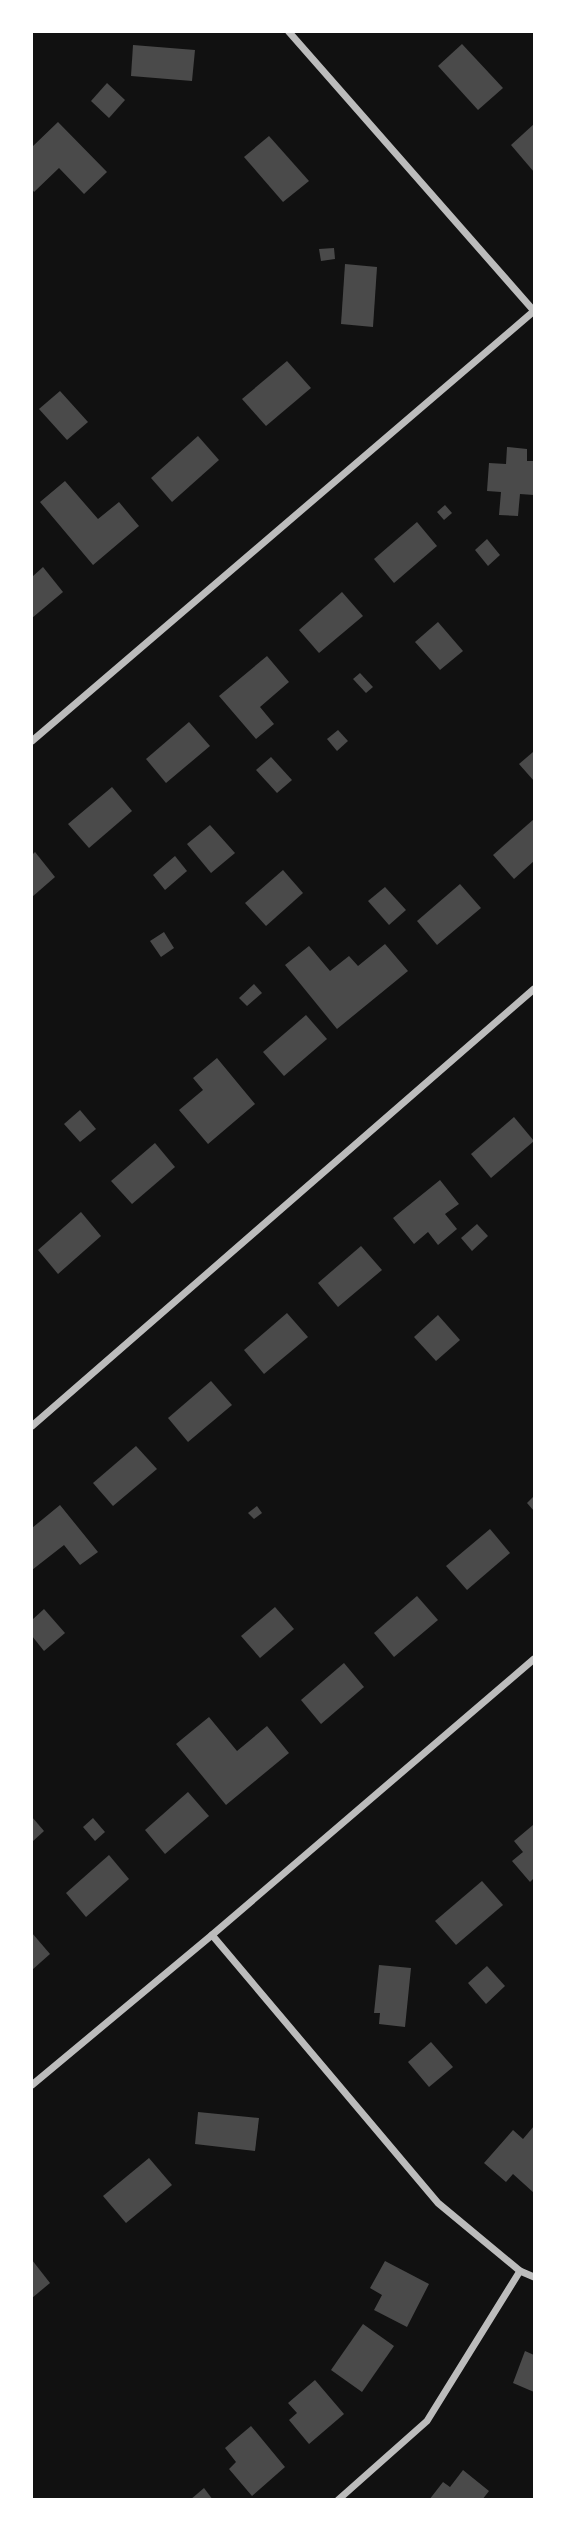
<svg xmlns="http://www.w3.org/2000/svg" width="566" height="2531" viewBox="0 0 566 2531" font-family="'Space Grotesk',sans-serif">
  <style>
    .building { fill: #4a4a4a }
    .lines { fill: none; stroke-linecap: round; stroke-linejoin: round }
    .minor { stroke: #bcbcbc; stroke-width: 7 }
  </style>
  <rect width="100%" height="100%" fill="#111"/>
  <!-- building -->
  <g class="building">
    <polygon points="462,44 503,88 478,110 438,66"/>
    <polygon points="133,45 195,50 192,81 131,76"/>
    <polygon points="107,83 125,100 109,118 91,101"/>
    <polygon points="58,122 107,172 84,194 59,168 34,192 32,189 32,147"/>
    <polygon points="534,124 534,172 511,145"/>
    <polygon points="269,136 309,181 283,202 244,157"/>
    <polygon points="334,248 335,259 321,261 319,249"/>
    <polygon points="345,264 377,267 373,327 341,324"/>
    <polygon points="287,361 311,388 266,426 242,399"/>
    <polygon points="60,391 88,422 67,440 39,409"/>
    <polygon points="198,436 219,460 172,502 151,478"/>
    <polygon points="507,447 527,449 527,461 534,461 534,495 520,494 518,516 499,515 501,492 487,491 489,463 506,464"/>
    <polygon points="65,481 98,519 119,502 139,526 93,565 40,502"/>
    <polygon points="445,505 452,513 444,520 437,512"/>
    <polygon points="417,522 437,546 394,583 374,559"/>
    <polygon points="487,539 500,555 488,566 475,550"/>
    <polygon points="43,567 63,592 32,618 32,577"/>
    <polygon points="342,592 363,616 319,653 299,630"/>
    <polygon points="438,622 463,651 440,670 415,642"/>
    <polygon points="267,656 289,682 260,707 274,724 256,739 219,696"/>
    <polygon points="360,673 373,687 366,693 353,679"/>
    <polygon points="189,722 210,746 166,783 146,759"/>
    <polygon points="338,730 348,741 337,751 327,739"/>
    <polygon points="533,752 534,753 534,781 519,764"/>
    <polygon points="271,757 292,780 277,793 256,770"/>
    <polygon points="112,787 132,811 89,848 68,824"/>
    <polygon points="534,819 534,861 514,879 493,855"/>
    <polygon points="210,825 235,853 211,873 187,844"/>
    <polygon points="35,852 55,877 32,897 32,855"/>
    <polygon points="175,856 187,871 165,890 153,875"/>
    <polygon points="283,870 303,893 266,926 245,903"/>
    <polygon points="460,884 481,908 437,945 417,921"/>
    <polygon points="385,887 406,910 389,925 368,901"/>
    <polygon points="164,932 174,948 161,957 150,941"/>
    <polygon points="385,944 408,971 337,1029 285,965 309,946 330,971 349,956 358,966"/>
    <polygon points="254,984 262,993 247,1006 239,998"/>
    <polygon points="306,1015 327,1039 284,1076 263,1052"/>
    <polygon points="217,1058 255,1104 208,1144 179,1110 203,1090 193,1078"/>
    <polygon points="80,1110 96,1129 80,1142 64,1124"/>
    <polygon points="514,1117 534,1141 491,1178 471,1154"/>
    <polygon points="155,1143 175,1167 132,1204 111,1181"/>
    <polygon points="440,1180 459,1204 445,1214 457,1229 438,1245 428,1232 414,1244 393,1218"/>
    <polygon points="81,1212 101,1236 58,1274 38,1250"/>
    <polygon points="477,1224 488,1236 472,1251 461,1238"/>
    <polygon points="361,1246 382,1270 338,1307 318,1283"/>
    <polygon points="287,1313 308,1337 264,1374 244,1350"/>
    <polygon points="438,1315 460,1340 436,1361 414,1337"/>
    <polygon points="211,1381 232,1405 188,1442 168,1418"/>
    <polygon points="136,1446 157,1469 113,1506 93,1483"/>
    <polygon points="534,1496 534,1511 527,1503"/>
    <polygon points="60,1505 98,1552 80,1565 64,1545 32,1570 32,1528"/>
    <polygon points="257,1506 262,1513 254,1519 248,1513"/>
    <polygon points="490,1529 510,1553 467,1590 446,1566"/>
    <polygon points="417,1596 438,1620 394,1657 374,1633"/>
    <polygon points="275,1607 294,1629 260,1658 241,1636"/>
    <polygon points="44,1609 65,1633 44,1651 32,1636 32,1620"/>
    <polygon points="344,1663 364,1687 321,1724 301,1700"/>
    <polygon points="209,1717 237,1751 267,1726 289,1753 226,1805 176,1744"/>
    <polygon points="188,1792 209,1816 165,1854 145,1830"/>
    <polygon points="32,1817 44,1831 32,1842"/>
    <polygon points="93,1818 105,1832 95,1841 83,1827"/>
    <polygon points="533,1825 534,1828 534,1878 530,1882 512,1861 523,1852 514,1841"/>
    <polygon points="109,1855 129,1879 86,1917 66,1893"/>
    <polygon points="482,1881 503,1905 456,1945 435,1921"/>
    <polygon points="32,1933 50,1954 32,1970"/>
    <polygon points="379,1965 411,1968 405,2027 379,2024 380,2013 374,2013"/>
    <polygon points="487,1966 505,1986 486,2004 468,1983"/>
    <polygon points="431,2042 453,2067 429,2087 408,2062"/>
    <polygon points="198,2112 259,2118 255,2151 195,2144"/>
    <polygon points="534,2126 534,2193 513,2174 506,2182 484,2163 513,2130 523,2139"/>
    <polygon points="149,2158 172,2185 126,2223 103,2196"/>
    <polygon points="32,2260 50,2283 32,2298"/>
    <polygon points="385,2261 429,2284 407,2327 374,2310 382,2295 370,2288"/>
    <polygon points="363,2324 394,2346 362,2392 331,2370"/>
    <polygon points="525,2351 534,2355 534,2392 513,2383"/>
    <polygon points="315,2380 344,2414 309,2444 289,2420 297,2413 288,2403"/>
    <polygon points="251,2426 285,2467 252,2496 229,2469 236,2462 225,2448"/>
    <polygon points="463,2470 489,2491 482,2500 429,2500 443,2482 450,2487"/>
    <polygon points="204,2488 213,2500 190,2500"/>
  </g>
  <g class="lines">
    <!-- minor -->
    <g class="minor">
      <polyline points="289,32 534,311"/>
      <polyline points="32,741 534,311"/>
      <polyline points="32,1426 534,989"/>
      <polyline points="212,1935 438,2203 520,2271 534,2277"/>
      <polyline points="32,2085 212,1935 534,1659"/>
      <polyline points="338,2500 427,2421 520,2271"/>
    </g>
  </g>
  <!-- border -->
  <rect width="566" height="2531" fill="none" stroke="#ffffff" stroke-width="66"/>
</svg>
